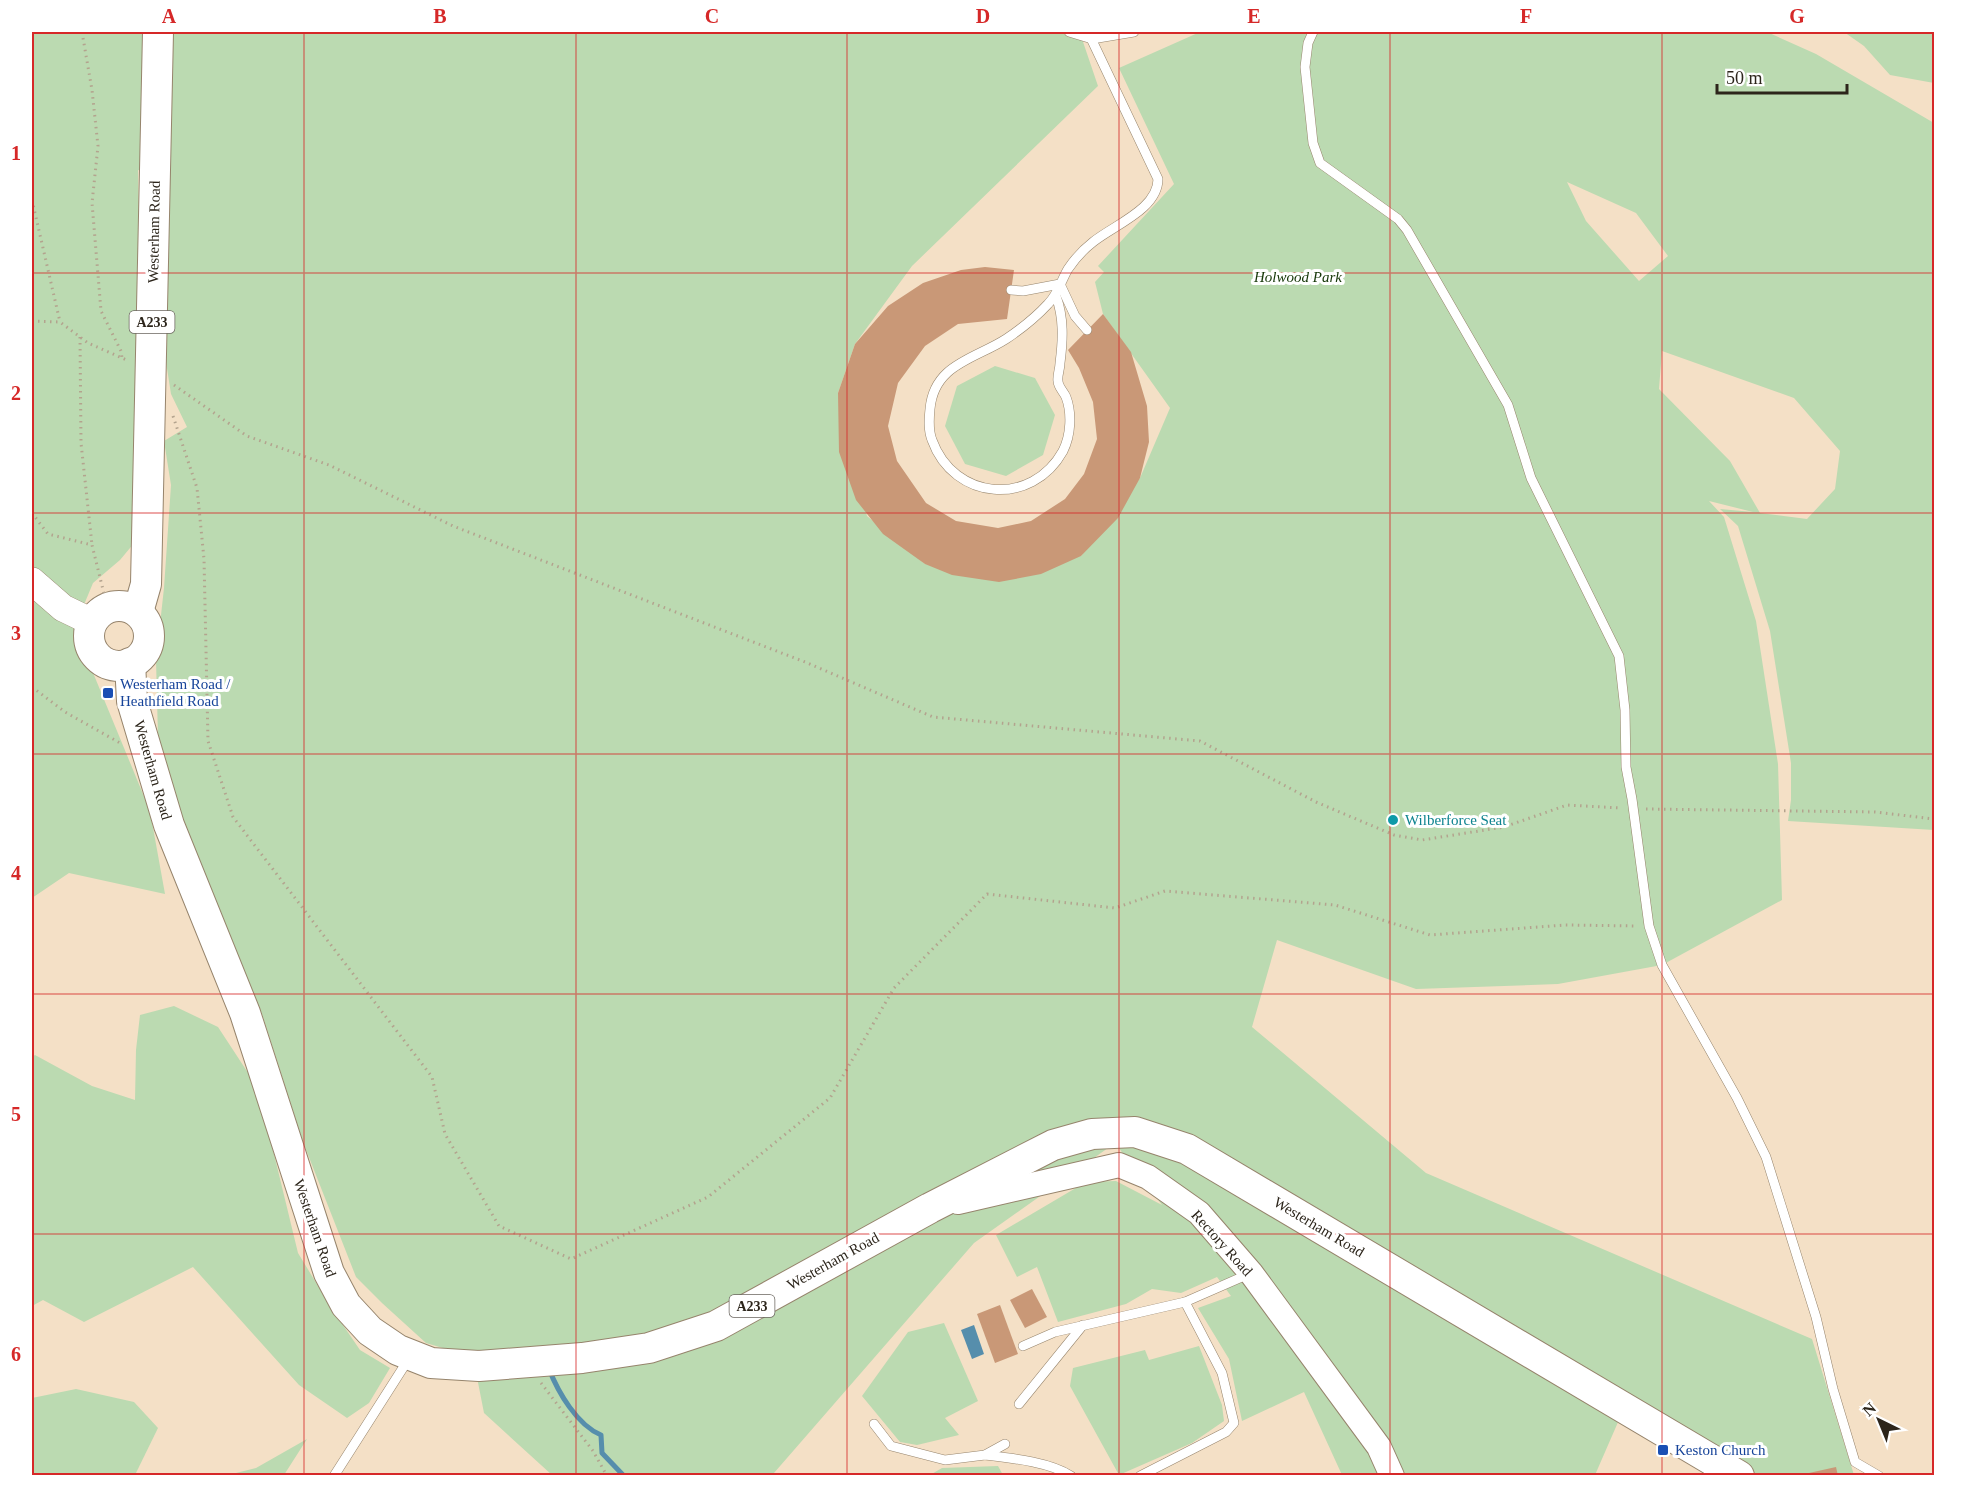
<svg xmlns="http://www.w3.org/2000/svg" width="1966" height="1507" viewBox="0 0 1966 1507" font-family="'Times New Roman',serif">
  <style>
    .green { fill: #bbdab1; fill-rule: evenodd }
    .water { fill: #568eac }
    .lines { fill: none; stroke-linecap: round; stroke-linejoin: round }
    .stream { stroke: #568eac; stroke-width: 5 }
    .building { fill: #c99877 }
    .service-casing { stroke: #96846c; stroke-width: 10 }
    .tertiary-casing { stroke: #96846c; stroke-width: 26 }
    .secondary-casing { stroke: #96846c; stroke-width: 28 }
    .primary-casing { stroke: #96846c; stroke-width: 32 }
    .path { stroke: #b3a38e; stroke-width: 3; stroke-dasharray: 1.5 4.5; stroke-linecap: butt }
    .service { stroke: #fff; stroke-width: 9 }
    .tertiary { stroke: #fff; stroke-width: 24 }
    .secondary { stroke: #fff; stroke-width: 27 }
    .primary { stroke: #fff; stroke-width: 30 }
    .grid { fill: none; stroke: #d62828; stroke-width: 1.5; stroke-opacity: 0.55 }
    .transit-dot { fill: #1a4fb4; stroke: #fff; stroke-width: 2 }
    .culture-dot { fill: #0f9aa8; stroke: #fff; stroke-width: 2 }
    .labels { text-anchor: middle; stroke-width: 6; stroke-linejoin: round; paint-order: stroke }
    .shield { fill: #fff; stroke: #6b665f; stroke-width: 1.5 }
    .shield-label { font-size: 14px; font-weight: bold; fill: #2c251b }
    .street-label { font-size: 15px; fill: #2c251b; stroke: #fff }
    .park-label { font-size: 15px; font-style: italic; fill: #143606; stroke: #fff }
    .transit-label { font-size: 15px; fill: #164399; stroke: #fff; text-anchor: start }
    .culture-label { font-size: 15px; fill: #0d838f; stroke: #fff; text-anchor: start }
    .neatline { fill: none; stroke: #d62828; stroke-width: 2 }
    .grid-label { font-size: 20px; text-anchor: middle; font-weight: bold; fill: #d62828 }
  </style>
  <rect width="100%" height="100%" fill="#f4e0c6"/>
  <!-- green -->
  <g class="green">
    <path d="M32 32H1064L1081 36 1098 86 912 266 855 344 838 393 867 516 925 564 1081 556 1140 478 1170 408 1103 314 1095 282 1104 272 1098 266 1174 184 1119 68 1200 32H1767L1816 54 1934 123V830L1788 821 1791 800V763L1770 631 1738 526 1720 509 1753 512 1709 501 1724 517 1756 621 1778 764 1782 900 1662 965 1558 984 1416 989 1277 940 1252 1027 1426 1173 1812 1339 1854 1475H1740L1622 1413 1595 1475H1342L1304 1392 1242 1421 1229 1359 1198 1308 1231 1296 1217 1277 1181 1293 1152 1289 1126 1304 1058 1322 1037 1267 1017 1277 996 1235 1086 1182 1116 1181 1162 1205 1115 1143 974 1243 774 1473 768 1476 552 1475 484 1413 473 1357 426 1343 382 1303 356 1277 303 1142 262 1014 186 833 158 737 156 660 164 588 171 485 164 441 187 427 171 394 166 362 170 177 138 170 141 320 135 542 120 560 93 583 76 624 82 646 150 811 165 894 69 873 32 898ZM1567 182 1636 213 1668 256 1639 281 1586 221ZM1662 351 1794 398 1840 451 1835 489 1807 519 1760 513 1730 461 1659 389Z"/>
    <polygon points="1844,32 1934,32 1934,83 1890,75 1864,46"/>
    <polygon points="995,366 1035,378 1055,415 1043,455 1006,476 965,464 945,426 957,386"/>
    <polygon points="174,1006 218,1027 258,1088 298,1253 332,1309 360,1350 390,1368 369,1403 347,1418 299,1385 193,1267 84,1322 43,1300 32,1306 32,1057 35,1055 92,1086 135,1100 136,1050 140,1015"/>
    <polygon points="944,1323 978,1401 945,1418 959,1435 917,1445 900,1442 862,1396 908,1332"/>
    <polygon points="1199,1346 1222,1405 1224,1421 1192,1443 1119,1475 1070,1386 1073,1368 1145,1350 1149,1360"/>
    <polygon points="76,1389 134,1402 158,1428 135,1475 32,1475 32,1398"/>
    <polygon points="307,1439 284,1475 228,1475 256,1468"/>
    <polygon points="998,1466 1003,1475 930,1475 942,1468"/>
  </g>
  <!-- water -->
  <polygon class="water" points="974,1325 984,1354 972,1359 961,1330"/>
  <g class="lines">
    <!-- stream -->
    <path class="stream" d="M549 1369C558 1392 577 1425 601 1435L602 1453 624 1476"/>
  </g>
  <!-- building -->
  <g class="building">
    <polygon points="985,267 1014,270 1007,319 958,324 925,346 898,383 888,426 897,461 926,503 956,521 998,528 1031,521 1065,499 1084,474 1097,439 1093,402 1079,368 1068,350 1103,314 1131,352 1147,406 1149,442 1140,478 1118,518 1081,556 1041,574 999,582 952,575 925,564 883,534 856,500 839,452 838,393 855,344 888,306 923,283 961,270"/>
    <polygon points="1032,1289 1047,1317 1025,1328 1010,1300"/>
    <polygon points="1000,1305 1018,1354 995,1363 977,1314"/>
    <polygon points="1836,1467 1838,1476 1809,1476 1809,1473"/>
  </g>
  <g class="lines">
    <defs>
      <g id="service">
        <polyline points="1069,32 1092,39 1134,32"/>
        <polyline points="1313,32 1308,43 1305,67 1313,143 1320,163 1398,219 1407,230 1508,405 1531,478 1619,656 1625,710 1626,767 1632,799 1649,926 1662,965 1737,1098 1766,1157 1816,1317 1833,1389 1855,1462 1879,1476"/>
        <polyline points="1011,290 1023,291 1060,284 1075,316 1087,330"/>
        <path d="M1056 296C1064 318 1063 340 1060 363 1060 369 1057 376 1058 381 1058 387 1064 392 1066 397 1072 413 1071 435 1063 451 1032 507 954 501 932 440 928 430 929 419 930 409 934 364 975 359 1006 339 1021 329 1036 317 1048 304 1058 294 1061 281 1068 269 1074 260 1084 249 1093 242 1114 225 1158 209 1158 179L1088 32"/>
        <polyline points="1023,1346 1055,1332 1185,1302 1249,1274"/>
        <polyline points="1019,1404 1083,1325"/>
        <polyline points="874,1424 891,1446 945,1460 985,1455 1005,1444"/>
        <path d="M985 1455C1010 1458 1050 1462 1071 1476"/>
        <polyline points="334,1476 408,1360"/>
        <polyline points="1140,1476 1226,1432 1234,1423 1222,1373 1185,1302"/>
      </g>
      <polyline id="tertiary" points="958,1202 1119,1165 1148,1177 1199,1213 1251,1273 1379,1447 1392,1476"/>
      <polyline id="secondary" points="32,581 63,608 92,622"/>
      <g id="primary">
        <circle cx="119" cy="636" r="30"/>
        <polyline points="138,612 146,584 158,32"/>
        <polyline points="130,663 132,701 169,825 245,1013 329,1273 346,1305 370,1331 398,1350 431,1363 479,1366 582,1358 649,1348 716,1326 930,1208 1053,1145 1092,1134 1135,1132 1187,1149 1739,1476"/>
      </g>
    </defs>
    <!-- service casing -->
    <use href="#service" class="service-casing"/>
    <!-- tertiary casing -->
    <use href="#tertiary" class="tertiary-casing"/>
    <!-- secondary casing -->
    <use href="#secondary" class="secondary-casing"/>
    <!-- primary casing -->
    <use href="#primary" class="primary-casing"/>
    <!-- path -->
    <g class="path">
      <polyline points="82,32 92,90 98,146 92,203 101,311 121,351 122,358"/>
      <polyline points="32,200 60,322"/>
      <polyline points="32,321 60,322 88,343 129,361"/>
      <polyline points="80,337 81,443 92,545"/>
      <polyline points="174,385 247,436 329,465 453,526 805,662 933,717 1200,741 1316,802 1394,835 1422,840 1504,827 1567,805 1621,808"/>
      <polyline points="173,416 197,488 204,559 208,741 233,817 432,1077 445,1134 499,1226 571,1259 708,1197 830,1098 894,988 987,894 1115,908 1165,891 1335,905 1430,935 1565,925 1637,926"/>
      <polyline points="32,513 48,534 92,545 107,606"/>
      <polyline points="32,687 65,712 120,743"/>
      <polyline points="1646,809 1875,812 1934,819"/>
      <polyline points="541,1383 593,1451 607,1476"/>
    </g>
    <!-- service -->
    <use href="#service" class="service"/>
    <!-- tertiary -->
    <use href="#tertiary" class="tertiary"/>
    <!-- secondary -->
    <use href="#secondary" class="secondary"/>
    <!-- primary -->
    <use href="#primary" class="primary"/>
  </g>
  <!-- grid -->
  <path class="grid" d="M304 32V1476M576 32V1476M847 32V1476M1119 32V1476M1390 32V1476M1662 32V1476M32 273H1934M32 513H1934M32 754H1934M32 994H1934M32 1234H1934"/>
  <!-- markers -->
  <g class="transit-dot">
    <rect x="102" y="687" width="12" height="12" rx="3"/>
    <rect x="1657" y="1444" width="12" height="12" rx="3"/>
  </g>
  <circle class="culture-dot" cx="1393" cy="820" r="6"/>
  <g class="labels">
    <!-- shield labels -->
    <g class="shield">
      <rect x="129.5" y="311" width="45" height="22" rx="4.5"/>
      <rect x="729.5" y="1295" width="45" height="22" rx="4.5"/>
    </g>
    <g class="shield-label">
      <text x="152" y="327">A233</text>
      <text x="752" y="1311">A233</text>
    </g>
    <!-- street labels -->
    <g class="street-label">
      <text transform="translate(154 232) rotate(-89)" y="5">Westerham Road</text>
      <text transform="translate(153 770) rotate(74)" y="5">Westerham Road</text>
      <text transform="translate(1319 1227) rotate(31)" y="5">Westerham Road</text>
      <text transform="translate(315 1228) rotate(71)" y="5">Westerham Road</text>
      <text transform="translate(1222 1243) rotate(48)" y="5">Rectory Road</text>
      <text transform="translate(833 1261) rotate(-29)" y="5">Westerham Road</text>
    </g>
    <!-- park labels -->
    <g class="park-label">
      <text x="1298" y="282">Holwood Park</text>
    </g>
    <!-- transit labels -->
    <g class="transit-label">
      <text x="120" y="689">Westerham Road /<tspan x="120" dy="17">Heathfield Road</tspan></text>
      <text x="1675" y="1455">Keston Church</text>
    </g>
    <!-- culture labels -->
    <g class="culture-label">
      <text x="1405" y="825">Wilberforce Seat</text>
    </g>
  </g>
  <!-- border -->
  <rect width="1966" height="1507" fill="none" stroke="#ffffff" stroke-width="66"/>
  <!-- north arrow -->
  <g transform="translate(1879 1420) rotate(317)" stroke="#ffffff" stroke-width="4.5" paint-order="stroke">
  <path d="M0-4.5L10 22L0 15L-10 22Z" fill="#2c251b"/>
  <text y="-9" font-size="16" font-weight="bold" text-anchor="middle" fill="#2c251b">N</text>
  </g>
  <!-- scale -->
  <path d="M1717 84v9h130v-9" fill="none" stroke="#2c251b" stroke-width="3"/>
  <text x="1726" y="84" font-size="18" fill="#2c251b" stroke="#ffffff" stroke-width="4.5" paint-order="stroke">50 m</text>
  <rect x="33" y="33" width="1900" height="1441" class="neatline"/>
  <g class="grid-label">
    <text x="169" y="23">A</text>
    <text x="440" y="23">B</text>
    <text x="712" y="23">C</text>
    <text x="983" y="23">D</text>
    <text x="1254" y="23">E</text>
    <text x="1526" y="23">F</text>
    <text x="1797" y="23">G</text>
    <text x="16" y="160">1</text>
    <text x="16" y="400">2</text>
    <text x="16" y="640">3</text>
    <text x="16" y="880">4</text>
    <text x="16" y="1121">5</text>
    <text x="16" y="1361">6</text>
  </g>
</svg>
